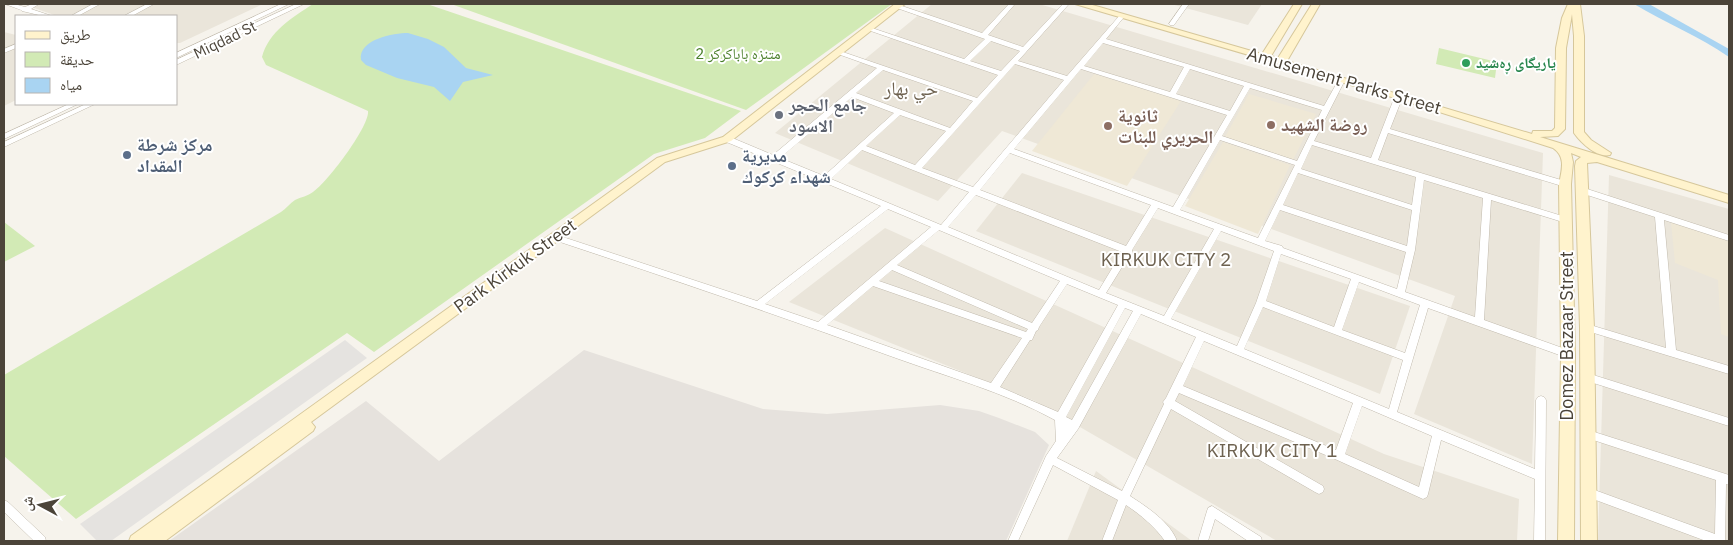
<svg xmlns="http://www.w3.org/2000/svg" width="1733" height="545" viewBox="0 0 1733 545" font-family="'IBM Plex Sans','Noto Naskh Arabic',sans-serif">
  <style>
    .residential { fill: #eae5da }
    .industrial { fill: #e6e2dd }
    .education { fill: #efe8d6 }
    .green { fill: #d2eab5 }
    .parking { fill: #e5e3e0 }
    .water { fill: #a9d4f2 }
    .lines { fill: none; stroke-linecap: round; stroke-linejoin: round }
    .minor-casing { stroke: #c2bbae; stroke-width: 1 }
    .secondary-casing { stroke: #d6c79b; stroke-width: 2 }
    .minor { fill: #fff; fill-rule: evenodd }
    .secondary { fill: #fff3cd; fill-rule: evenodd }
    .leisure-dot { fill: #2e9e5b; stroke: #fff; stroke-width: 2 }
    .worship-dot { fill: #6b7280; stroke: #fff; stroke-width: 2 }
    .education-dot { fill: #8d6e63; stroke: #fff; stroke-width: 2 }
    .service-dot { fill: #5c6f8a; stroke: #fff; stroke-width: 2 }
    .labels { text-anchor: middle; stroke-width: 4; stroke-linejoin: round; paint-order: stroke }
    .far-street-label { font-size: 15px; fill: #4b4439; stroke: #fff }
    .far-park-label { font-size: 15px; fill: #4a7f2a; stroke: #fff }
    .far-leisure-label { font-size: 15px; font-weight: bold; fill: #27864d; stroke: #fff; text-anchor: start }
    .street-label { font-size: 18px; fill: #4b4439; stroke: #fff }
    .worship-label { font-size: 18px; font-weight: bold; fill: #5b616d; stroke: #fff; text-anchor: start }
    .education-label { font-size: 18px; font-weight: bold; fill: #785e54; stroke: #fff; text-anchor: start }
    .service-label { font-size: 18px; font-weight: bold; fill: #4e5e75; stroke: #fff; text-anchor: start }
    .neighbourhood-label { font-size: 19px; fill: #6e6250; stroke: #fff }
  </style>
  <rect width="100%" height="100%" fill="#f6f3ec"/>
  <!-- residential -->
  <g class="residential">
    <polygon points="23,4 263,4 180,43 176,43 176,16 57,16"/>
    <polygon points="932,4 1039,4 1543,153 1532,464 1414,414 1455,296 1002,131 938,201 775,133"/>
    <polygon points="1171,4 1262,4 1248,25"/>
    <polygon points="4,32 16,35 16,100 4,106"/>
    <polygon points="1022,173 1410,306 1380,394 976,231"/>
    <polygon points="1609,175 1729,209 1729,541 1598,541"/>
    <polygon points="885,228 1384,454 1519,499 1517,541 1277,541 1035,401 789,302"/>
    <polygon points="1096,471 1192,541 1067,541"/>
  </g>
  <!-- industrial -->
  <polygon class="industrial" points="584,350 763,409 827,414 940,405 979,411 999,418 1035,432 1049,445 1006,541 169,541 366,401 439,461"/>
  <!-- education -->
  <g class="education">
    <polygon points="1094,74 1181,101 1127,186 1032,151"/>
    <polygon points="1249,94 1316,114 1293,160 1225,137"/>
    <polygon points="1223,142 1290,165 1258,234 1185,206"/>
    <polygon points="1671,222 1729,240 1729,337 1721,334 1718,280 1675,263"/>
  </g>
  <!-- green -->
  <g class="green">
    <path d="M313 4H427L741 111 705 138 654 154 374 352 347 333 76 519 4 456V375L281 212C286 209 290 203 295 200 301 197 308 196 313 192 327 183 370 126 368 111L266 65 262 57C269 31 292 18 313 4Z"/>
    <polygon points="451,4 892,4 746,110"/>
    <polygon points="1439,48 1497,62 1495,78 1436,64"/>
    <polygon points="4,222 35,246 4,262"/>
  </g>
  <!-- parking -->
  <polygon class="parking" points="345,340 367,358 111,541 97,541 80,524"/>
  <!-- water -->
  <g class="water">
    <path d="M1634 4H1649L1729 49V57C1699 36 1665 23 1634 4Z"/>
    <path d="M408 33 428 39 444 47 466 68 493 75 463 82 450 101 434 87 397 78 366 65 361 60C358 39 394 33 408 33Z"/>
  </g>
  <g class="lines">
    <defs>
      <g id="minor">
        <polygon points="5,4 14,4 25,7 32,4 39,4 31,9 52,16 43,16 22,11 21,10"/>
        <polygon points="93,4 100,4 78,16 71,16"/>
        <polygon points="147,4 154,4 132,16 124,16"/>
        <polygon points="281,4 289,4 176,58 176,53"/>
        <polygon points="296,4 304,4 176,65 176,60"/>
        <path d="M896 4 982 33 1009 4H1015L988 35 1023 47 1063 4H1069L1018 61 1067 76 1120 15H1124V17L1106 39 1324 106 1339 79H1343L1345 80 1314 141 1371 158 1395 96 1399 94 1403 96 1390 129 1568 182 1569 184 1568 186H1562L1388 133 1378 160 1569 218 1570 220 1566 223 1491 200 1484 320 1571 351 1573 354 1571 357H1565L1428 308 1397 412 1535 469 1536 400 1538 397 1541 396 1544 397 1546 400 1545 541H1534L1535 479 1441 440 1428 494 1427 497 1423 499 1335 459 1179 393 1175 401 1323 486 1324 489 1323 492 1319 494 1315 492 1171 409 1130 496C1147 507 1170 522 1177 541H1165C1155 527 1141 515 1126 505L1112 541H1102L1118 500 1053 465 1018 541H1008L1046 456 1056 441 1055 420C1004 392 948 377 893 357 783 317 672 279 560 242L559 240 560 238H566L757 301 881 206 724 141 723 139 724 137H730L773 155 877 68 835 53V51L837 50 977 98 998 75 865 29V27H869L964 59 985 39 894 7 893 6ZM991 41 1020 51 1001 71 970 61ZM1103 43 1184 67 1170 92 1084 66ZM1015 64 1064 80 973 187 922 168ZM1081 69 1227 115 1173 207 1014 149ZM1190 69 1244 86 1230 111 1176 94ZM883 70 973 101 950 128 856 93ZM1250 88 1322 110 1297 161 1222 136ZM852 97 894 113 824 176 780 158ZM900 115 946 131 915 165 866 146ZM1220 140 1295 165 1258 238 1180 210ZM1312 145 1416 177 1412 205 1301 169ZM862 150 969 192 941 225 831 179ZM1010 153 1151 205 1126 246 980 190ZM1298 173 1412 210 1407 246 1283 205ZM1424 180 1483 198 1475 317 1405 292 1415 250ZM976 195 1122 252 1099 290 948 227ZM1158 208 1214 229 1164 316 1106 293 1130 254 1132 253V250ZM888 209 931 227 818 322 765 304ZM1280 210 1406 252 1397 289 1283 248 1282 246 1265 241ZM939 230 1060 281 1032 323 897 265ZM1221 231 1274 251 1256 303 1237 346 1171 319ZM1281 254 1351 279 1334 327 1266 301ZM892 270 1028 329 1026 332 879 281ZM1359 282 1420 305 1405 353 1342 330ZM1067 284 1118 305 1058 412 1000 387 1030 340H1032L1036 331 1038 330 1039 327ZM873 286 1022 338 991 383 827 325ZM1263 307 1403 360 1389 409 1244 349ZM1125 308 1133 311 1072 420 1066 417ZM1141 314 1196 337 1166 398 1163 402 1164 404 1122 491 1057 458 1078 429ZM1204 341 1353 403 1336 450 1183 386ZM1362 406 1432 436 1419 487 1345 454Z"/>
        <polygon points="1183,4 1189,4 1174,25 1170,25 1169,24"/>
        <polygon points="16,44 16,48 4,53 4,49"/>
        <polygon points="69,104 78,104 4,139 4,134"/>
        <polygon points="86,104 95,104 4,147 4,142"/>
        <polygon points="1581,187 1729,235 1729,241 1664,220 1676,350 1729,366 1729,374 1584,330 1582,328 1584,326 1587,324 1666,348 1655,217 1578,192 1577,190 1578,188"/>
        <polygon points="1587,373 1729,418 1729,426 1584,380 1582,377 1584,374"/>
        <polygon points="1588,430 1729,475 1729,485 1726,484 1725,541 1706,541 1585,496 1584,493 1585,490 1589,488 1715,534 1716,480 1584,437 1583,434 1584,431"/>
        <polygon points="4,500 8,502 45,537 46,541 34,541 4,512"/>
        <polygon points="1212,506 1261,537 1262,541 1248,541 1215,519 1208,541 1198,541 1207,511 1208,508"/>
      </g>
      <g id="secondary">
        <polygon points="895,4 905,4 731,141 665,162 311,422 315,427 313,431 165,541 129,541 131,536 657,158 723,137"/>
        <path d="M1075 4H1089L1262 54 1294 4H1302L1271 56 1278 58 1312 4H1320L1287 61 1532 134 1533 131H1552L1555 128 1556 48 1562 18 1568 4H1580L1584 36V132L1591 140 1611 153 1610 155C1597 158 1581 143 1574 133V36L1572 14 1566 48 1565 129 1558 136 1540 137 1729 195V203L1597 162 1587 163 1594 328 1597 541H1581L1580 328 1575 166 1576 161 1581 157 1571 153 1573 162 1571 184 1575 354 1574 541H1558L1561 354 1559 184C1562 169 1566 157 1553 148L1395 98Z"/>
      </g>
    </defs>
    <!-- minor casing -->
    <use href="#minor" class="minor-casing"/>
    <!-- secondary casing -->
    <use href="#secondary" class="secondary-casing"/>
    <!-- minor -->
    <use href="#minor" class="minor"/>
    <!-- secondary -->
    <use href="#secondary" class="secondary"/>
  </g>
  <!-- markers -->
  <circle class="leisure-dot" cx="1466" cy="63" r="5"/>
  <circle class="worship-dot" cx="779" cy="115" r="5"/>
  <g class="education-dot">
    <circle cx="1271" cy="125" r="5"/>
    <circle cx="1108" cy="126" r="5"/>
  </g>
  <g class="service-dot">
    <circle cx="127" cy="155" r="5"/>
    <circle cx="732" cy="166" r="5"/>
  </g>
  <g class="labels">
    <!-- far-street labels -->
    <g class="far-street-label">
      <text transform="translate(225 40) rotate(-26)" y="5">Miqdad St</text>
    </g>
    <!-- far-park labels -->
    <g class="far-park-label">
      <text x="738" y="59">متنزه باباكركر 2</text>
    </g>
    <!-- far-leisure labels -->
    <g class="far-leisure-label">
      <text x="1476" y="68">یاریگای ڕەشید</text>
    </g>
    <!-- street labels -->
    <g class="street-label">
      <text transform="translate(1344 81) rotate(16)" y="6">Amusement Parks Street</text>
      <text transform="translate(515 266) rotate(-36)" y="6">Park Kirkuk Street</text>
      <text transform="translate(1567 336) rotate(-90)" y="6">Domez Bazaar Street</text>
    </g>
    <!-- worship labels -->
    <g class="worship-label">
      <text x="789" y="111">جامع الحجر<tspan x="789" dy="21">الاسود</tspan></text>
    </g>
    <!-- education labels -->
    <g class="education-label">
      <text x="1118" y="122">ثانوية<tspan x="1118" dy="21">الحريري للبنات</tspan></text>
      <text x="1281" y="131">روضة الشهيد</text>
    </g>
    <!-- service labels -->
    <g class="service-label">
      <text x="137" y="151">مركز شرطة<tspan x="137" dy="21">المقداد</tspan></text>
      <text x="742" y="162">مديرية<tspan x="742" dy="21">شهداء كركوك</tspan></text>
    </g>
    <!-- neighbourhood labels -->
    <g class="neighbourhood-label">
      <text x="911" y="95">حي بهار</text>
      <text x="1166" y="266">KIRKUK CITY 2</text>
      <text x="1272" y="457">KIRKUK CITY 1</text>
    </g>
  </g>
  <!-- border -->
  <rect width="1733" height="545" fill="none" stroke="#4b4439" stroke-width="10"/>
  <!-- legend -->
  <rect x="15" y="15" width="162" height="90" fill="#ffffff" stroke="#b7b4b0"/>
  <rect x="25" y="31" width="25" height="8" fill="#fff3cd" stroke="#b7b4b0"/>
  <text x="60" y="40" font-size="15" fill="#4b4439">طريق</text>
  <rect x="25" y="52" width="25" height="15" fill="#d2eab5" stroke="#b7b4b0"/>
  <text x="60" y="65" font-size="15" fill="#4b4439">حديقة</text>
  <rect x="25" y="78" width="25" height="15" fill="#a9d4f2" stroke="#b7b4b0"/>
  <text x="60" y="90" font-size="15" fill="#4b4439">مياه</text>
  <!-- north arrow -->
  <g transform="translate(40 505) rotate(277)" stroke="#ffffff" stroke-width="4" paint-order="stroke">
  <path d="M0-4L9 19L0 12L-9 19Z" fill="#4b4439"/>
  <text y="-8" font-size="14" font-weight="bold" text-anchor="middle" fill="#4b4439">ش</text>
  </g>
</svg>
